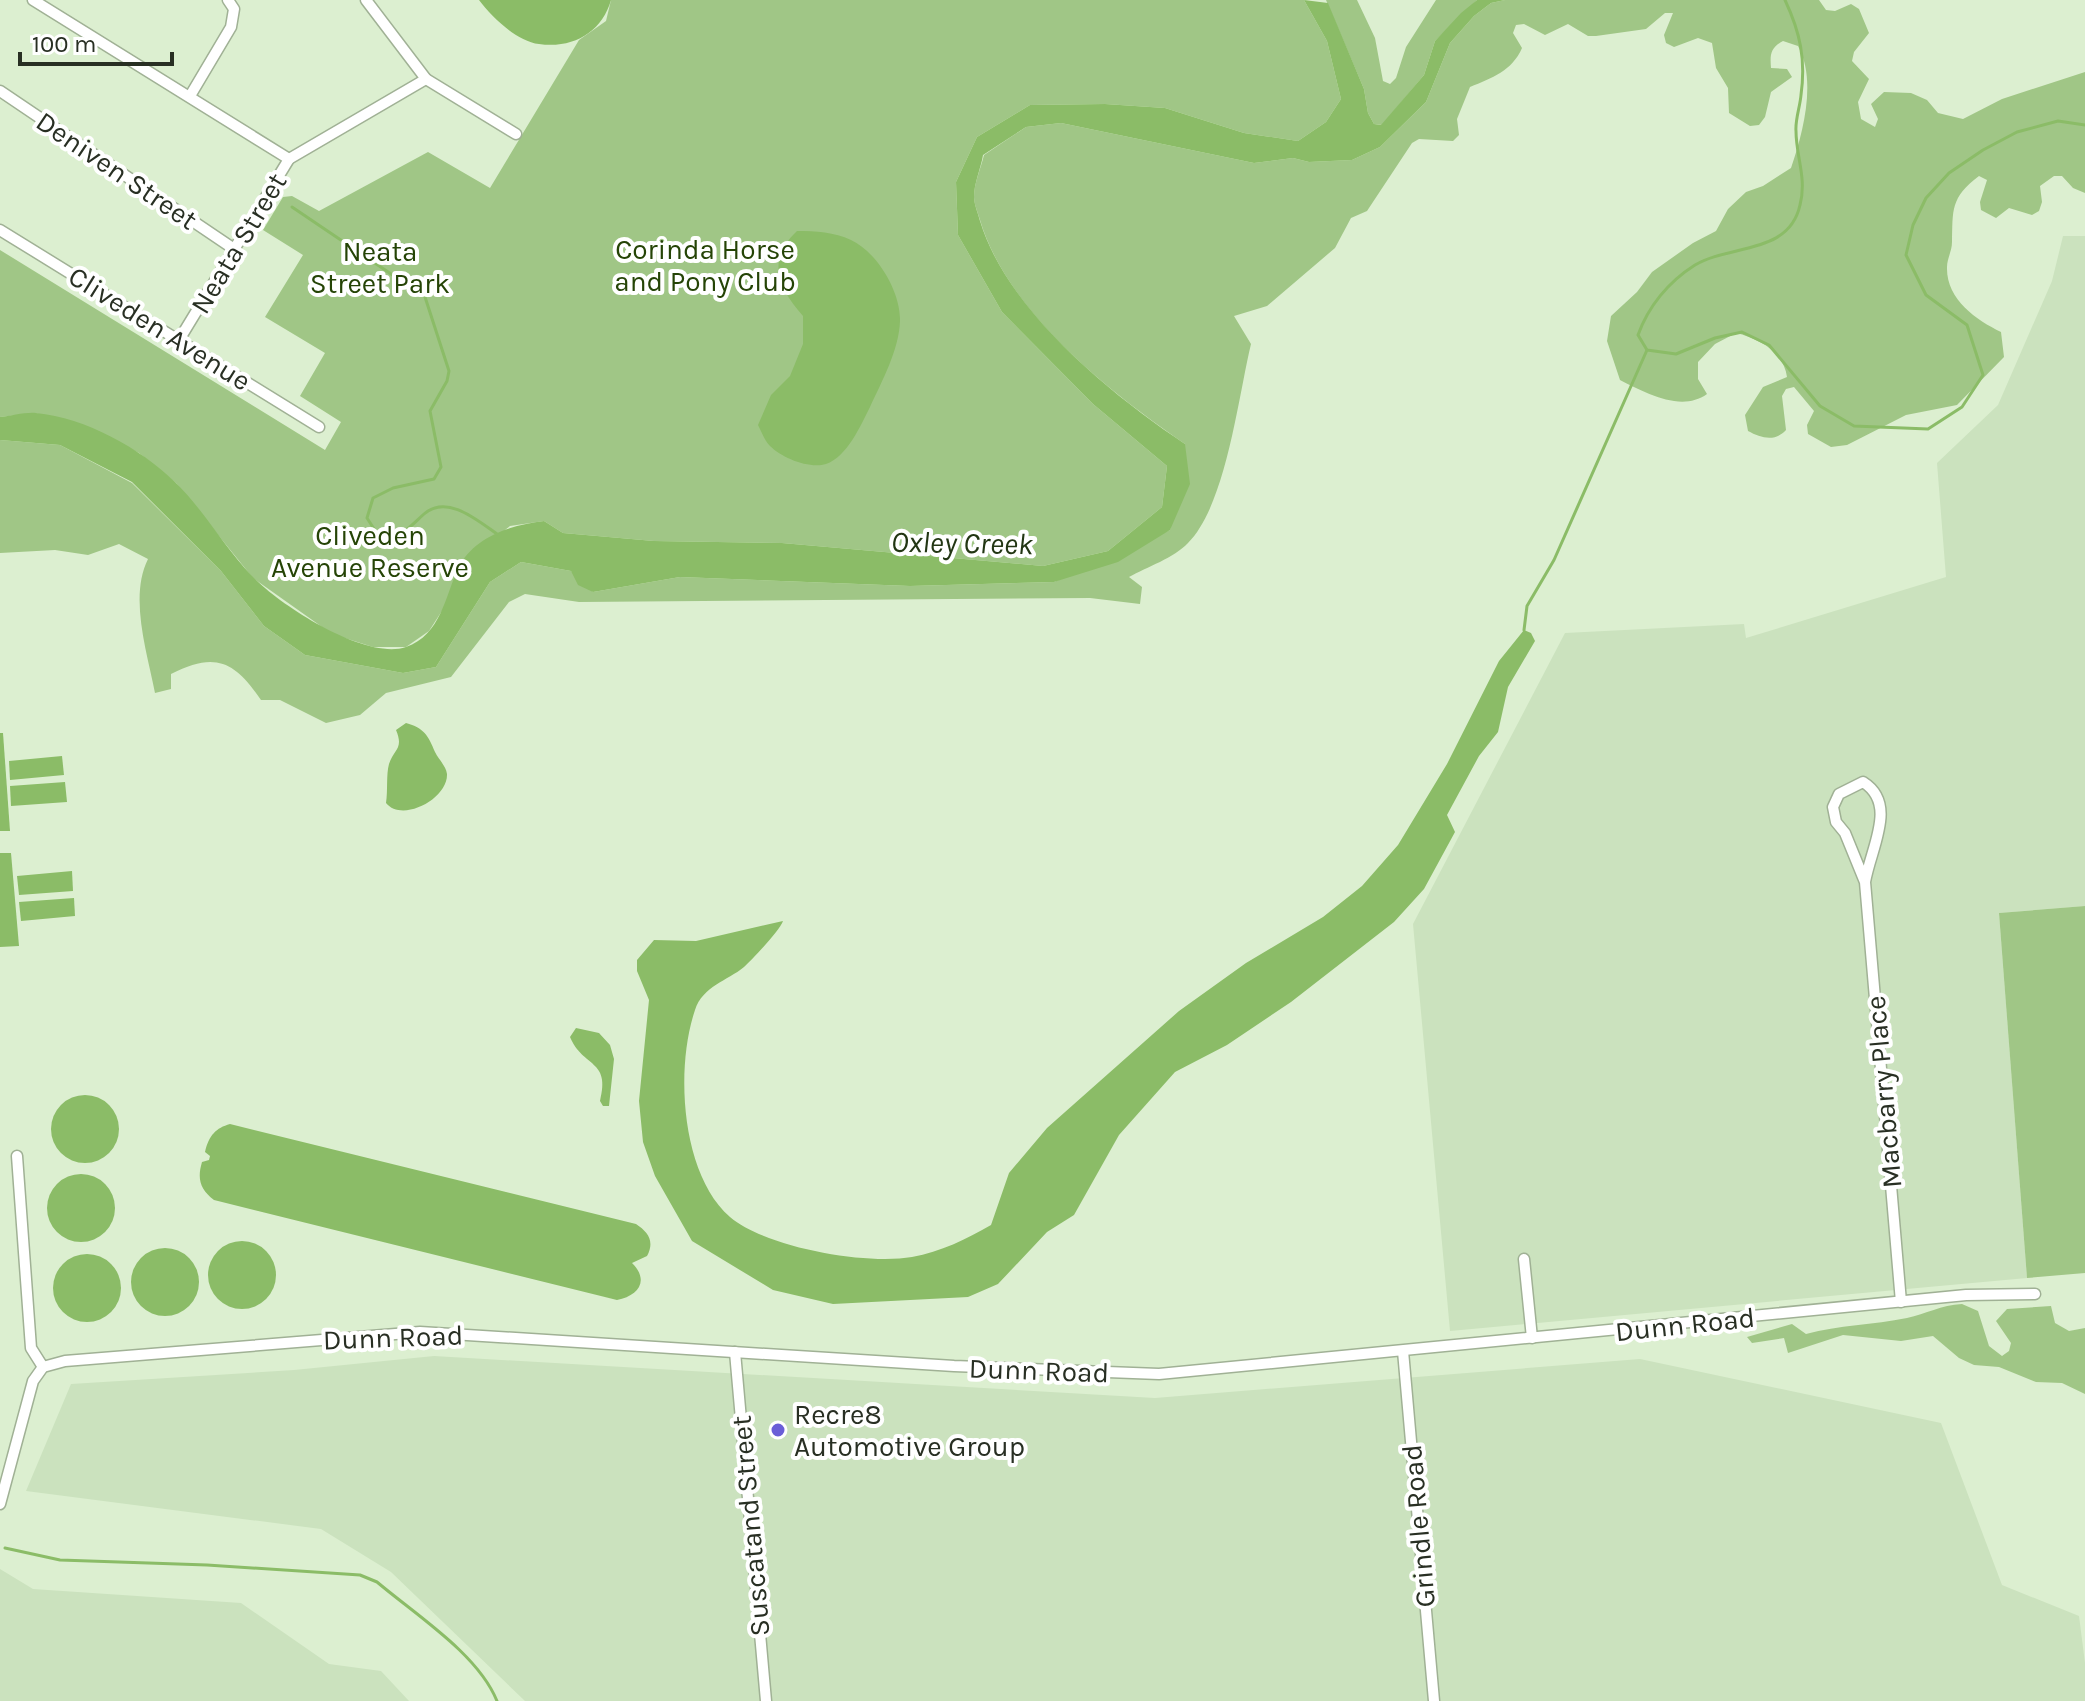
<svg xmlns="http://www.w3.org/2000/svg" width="2085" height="1701" viewBox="0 0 2085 1701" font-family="Karla,sans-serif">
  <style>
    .built { fill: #cbe2be }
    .green { fill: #a0c686 }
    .water { fill: #8bbc67 }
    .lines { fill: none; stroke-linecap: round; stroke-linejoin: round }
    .stream { stroke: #8bbc67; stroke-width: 3 }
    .minor-casing { stroke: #a0b195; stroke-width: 13 }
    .minor { stroke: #fff; stroke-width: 10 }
    .poi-dot { fill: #6a5ed7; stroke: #fff; stroke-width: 3 }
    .labels { text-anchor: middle; stroke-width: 8; stroke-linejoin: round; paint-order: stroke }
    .street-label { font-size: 28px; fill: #282f23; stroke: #fff }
    .park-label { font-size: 28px; fill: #254406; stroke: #fff }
    .poi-label { font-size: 28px; fill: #282f23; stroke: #fff; text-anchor: start }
    .water-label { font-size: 30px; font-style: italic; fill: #223613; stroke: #fff }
  </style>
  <rect width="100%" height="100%" fill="#dcefd0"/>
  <!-- built -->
  <g class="built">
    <polygon points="2063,236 2085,236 2085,906 1999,913 2027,1278 1450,1331 1413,924 1565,633 1744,624 1746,638 1946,577 1937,463 1998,405 2052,281"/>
    <polygon points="434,1356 1155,1398 1640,1359 1941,1423 2002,1585 2079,1616 2085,1663 2085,1701 525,1701 391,1572 321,1529 26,1491 71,1384 294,1370"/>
    <polygon points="0,1569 33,1589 241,1603 329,1664 381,1671 409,1701 0,1701"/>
  </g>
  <!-- green -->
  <g class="green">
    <polygon points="611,0 1304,0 1327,41 1341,99 1326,122 1298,141 1244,133 1165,108 1105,104 1030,105 977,137 956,182 958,235 1002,312 1093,404 1167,466 1162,507 1108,551 1043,566 782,543 654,541 563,533 544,521 510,526 459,567 447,603 429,631 406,647 373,647 332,634 253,578 176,483 139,453 84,426 35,413 0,417 0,250 325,450 341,422 300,396 325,353 265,317 303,255 263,230 283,197 292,196 319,211 428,152 490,188 579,40 606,21"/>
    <polygon points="1326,0 1357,0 1375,38 1383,81 1390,84 1396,78 1406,47 1436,0 1477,0 1435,41 1424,75 1382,125 1374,124 1368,113 1364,89"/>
    <path d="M1505 0H1819L1826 10 1835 11 1851 4 1859 9 1869 33 1854 52 1852 61 1869 79 1858 102 1861 119 1875 127 1878 119 1871 104 1884 92 1911 93 1927 100 1938 113 1963 119 2002 99 2085 72V193L2073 188 2062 176H2054L2040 186 2042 202 2039 211 2032 215 2009 208 1996 218 1981 210 1980 202 1987 180 1979 176C1950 198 1953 210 1952 242 1952 251 1947 259 1947 267 1946 299 1976 320 2001 332L2004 357 1957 405 1906 415 1847 445 1831 447 1808 434 1807 425 1814 411 1794 387 1786 389 1782 396 1786 430C1775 442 1761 438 1748 431L1745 415 1763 387 1787 377C1784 352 1758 338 1736 333L1715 344 1698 362V379L1707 394C1681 413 1644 392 1620 380L1607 341 1611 316 1637 292 1652 272 1693 243 1716 231 1728 209 1746 192 1763 186 1791 168C1803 133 1817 80 1798 46L1783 41C1770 48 1770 55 1771 68L1787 69 1792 77 1771 92 1765 117 1759 125 1750 126 1729 113 1728 88 1716 68 1712 43 1698 38 1674 47 1666 43 1664 35 1673 13H1665L1646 29 1596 36H1588L1568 24 1545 35 1524 24 1516 25 1513 33 1522 48C1512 71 1492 78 1470 87L1457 119 1459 135 1453 141 1419 139 1412 143 1367 211 1351 218 1335 248 1267 306 1234 316 1251 344C1238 398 1226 505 1188 543 1174 558 1147 567 1129 577L1142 587 1140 604 1090 598 579 602 525 594 509 602 451 677 386 693 360 715 326 723 280 700H261C235 662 216 651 171 674V689L155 693C147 652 129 597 148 559L119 544 88 555 55 550 0 553V440L60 445 132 483 221 571 264 626 305 655 403 673 436 667 490 582 521 562 571 571 593 592 680 577 910 586 1054 582 1170 530 1185 444C1108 391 1008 313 980 220 978 213 974 204 974 197 974 183 981 168 984 155L1026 127 1061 123 1254 163 1293 158 1309 162 1352 160 1380 147 1426 102 1450 43 1474 16 1491 3Z"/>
    <polygon points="2085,906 2085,1273 2027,1278 1999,913"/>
    <path d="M1962 1304 1978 1311 1989 1346 2002 1356 2009 1351 2011 1343 1996 1321 2007 1309 2051 1306 2055 1323 2069 1331 2085 1328V1394L2062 1383 2036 1382 1999 1367 1974 1365 1959 1358 1933 1336 1901 1341 1843 1335 1788 1353 1784 1338 1752 1343 1747 1337 1792 1324 1806 1334C1839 1325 1873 1325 1907 1318 1926 1314 1941 1305 1962 1304Z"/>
  </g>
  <!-- water -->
  <g class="water">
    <path d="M479 0H611C602 32 573 49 539 44 516 41 492 17 479 0Z"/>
    <path d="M1304 0 1328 3 1364 89 1368 113 1374 124 1381 125 1424 75 1435 41 1461 13 1477 0H1505L1491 3 1474 16 1450 43 1426 102 1380 147 1352 160 1309 162 1293 158 1254 163 1061 123 1026 127 983 155C981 168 974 183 974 197 974 204 978 213 980 221 1007 310 1110 394 1185 444L1190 484 1170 530 1118 562 1054 582 910 586 680 577 593 592 578 585 571 571 521 562 490 582 436 667 403 673 305 655 264 626 221 571 132 482 60 445 0 440V417C11 416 25 412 36 413 86 418 140 448 175 482 204 510 224 547 252 576 279 605 366 661 406 647 441 635 445 596 458 569 473 536 512 525 544 521L563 533 654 541 782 543 1043 566 1108 551 1162 507 1167 466 1093 404 1002 312 958 235 956 182 977 137 1030 105 1105 104 1165 108 1244 133 1298 141 1326 122 1341 99 1327 41Z"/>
    <path d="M797 231C816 231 834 232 851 240 877 252 901 292 900 321 899 350 882 381 870 407 861 425 847 457 826 464 809 469 782 458 770 446 765 441 761 431 758 425L771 395 790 376 803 344V316C778 288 766 260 797 231Z"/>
    <path d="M1524 630 1531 633 1535 641 1508 687 1498 732 1479 756 1447 815 1455 832 1424 889 1394 922 1291 1002 1227 1045 1175 1072 1119 1135 1074 1215 1047 1232 998 1284 968 1297 833 1304 773 1290 692 1241 655 1176 643 1142 639 1101 649 1000 637 971V960L654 940 696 941 783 921C780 930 752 960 744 967 727 981 703 986 695 1010 675 1069 681 1174 730 1217 767 1248 866 1265 912 1257 941 1252 966 1239 991 1225L1009 1173 1047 1128 1179 1011 1246 963 1323 917 1362 886 1398 845 1447 764 1499 661Z"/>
    <path d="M406 723C424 728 428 735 435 752 439 760 446 766 447 774 448 799 402 823 386 803 388 791 386 775 389 764 394 749 404 749 396 730Z"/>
    <polygon points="0,733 3,733 10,831 0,831"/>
    <polygon points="62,756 64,775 10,780 9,761"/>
    <polygon points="65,782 67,802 11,806 10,786"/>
    <polygon points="0,853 11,853 19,946 0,947"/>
    <polygon points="72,871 73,891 19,895 17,876"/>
    <polygon points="74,898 75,916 21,921 19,902"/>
    <path d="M576 1028 599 1033 610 1045 614 1059 609 1106H603L600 1101C611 1059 583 1068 570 1037Z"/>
    <circle cx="85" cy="1129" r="34"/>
    <path d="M230 1124 636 1224C648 1232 655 1241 647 1256L632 1263C650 1281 638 1296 617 1300L214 1200C200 1189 197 1179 202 1162L209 1160 210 1156 205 1152C209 1135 216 1128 230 1124Z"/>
    <circle cx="81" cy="1208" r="34"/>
    <circle cx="242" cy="1275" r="34"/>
    <circle cx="165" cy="1282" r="34"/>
    <circle cx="87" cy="1288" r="34"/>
  </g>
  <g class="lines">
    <!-- stream -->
    <g class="stream">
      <path d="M1785 0C1800 32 1806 59 1801 95 1800 107 1795 120 1796 131 1796 157 1807 178 1800 205 1789 255 1730 244 1695 265 1668 282 1648 307 1638 335L1647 350 1676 354 1715 338 1742 332 1769 345 1820 406 1854 426 1928 429 1962 407 1983 375 1967 325 1926 295 1906 255 1913 225 1926 198 1949 173 1983 150 2017 132 2058 121 2085 125"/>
      <polyline points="292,207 397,278"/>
      <path d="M406 283 420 289 425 297 449 371 447 381 430 411 441 467 434 479 393 488 373 498 367 518 376 532 395 538C407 531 414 523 424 514 447 494 477 520 497 534"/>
      <polyline points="1524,630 1527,606 1554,560 1647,350"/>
      <path d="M5 1548 60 1560 207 1565 360 1575 377 1582C416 1615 478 1654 497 1701"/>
    </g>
    <defs>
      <g id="minor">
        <polyline points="33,0 289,159"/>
        <polyline points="366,0 426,79 516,134"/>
        <polyline points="0,91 234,249"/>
        <polyline points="190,96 231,27 234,9 228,0"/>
        <polyline points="0,230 319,427"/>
        <polyline points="179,340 289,159 426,79"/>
        <path d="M1865 882C1871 847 1898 804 1863 782L1839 794 1833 807 1836 822 1845 833 1865 882 1901 1302"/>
        <polyline points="17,1156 31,1348 43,1367"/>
        <polyline points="1524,1259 1532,1338"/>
        <polyline points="1403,1351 1434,1701"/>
        <polyline points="735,1352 766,1701"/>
        <polyline points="0,1504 33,1381 43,1367 65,1361 420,1332 954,1366 1159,1374 1966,1295 2035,1294"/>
      </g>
    </defs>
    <!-- minor casing -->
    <use href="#minor" class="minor-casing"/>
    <!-- minor -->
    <use href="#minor" class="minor"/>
  </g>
  <!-- markers -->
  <circle class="poi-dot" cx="778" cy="1430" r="8"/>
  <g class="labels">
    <!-- street labels -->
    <g class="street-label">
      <text transform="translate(117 170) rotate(34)" y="10">Deniven Street</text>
      <text transform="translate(238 243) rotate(-59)" y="10">Neata Street</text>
      <text transform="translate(160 328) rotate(32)" y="10">Cliveden Avenue</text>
      <text transform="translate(1883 1092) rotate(-95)" y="10">Macbarry Place</text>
      <text transform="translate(1685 1324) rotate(-6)" y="10">Dunn Road</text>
      <text transform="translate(393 1337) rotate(-2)" y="10">Dunn Road</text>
      <text transform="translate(1039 1370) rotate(2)" y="10">Dunn Road</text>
      <text transform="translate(750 1526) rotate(-95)" y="10">Suscatand Street</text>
      <text transform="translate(1418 1526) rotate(-95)" y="10">Grindle Road</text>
    </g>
    <!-- park labels -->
    <g class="park-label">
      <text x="705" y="259">Corinda Horse<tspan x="705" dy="32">and Pony Club</tspan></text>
      <text x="380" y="261">Neata<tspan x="380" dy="32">Street Park</tspan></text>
      <text x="370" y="545">Cliveden<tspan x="370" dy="32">Avenue Reserve</tspan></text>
    </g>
    <!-- poi labels -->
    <g class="poi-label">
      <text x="794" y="1424">Recre8<tspan x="794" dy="32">Automotive Group</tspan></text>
    </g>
    <!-- water labels -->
    <g class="water-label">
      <text transform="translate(962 543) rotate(1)" y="10">Oxley Creek</text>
    </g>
  </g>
  <!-- scale -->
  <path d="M20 52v12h152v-12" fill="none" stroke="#282f23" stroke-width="4"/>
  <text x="32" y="52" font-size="24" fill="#282f23" stroke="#ffffff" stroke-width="6" paint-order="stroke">100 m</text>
</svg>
